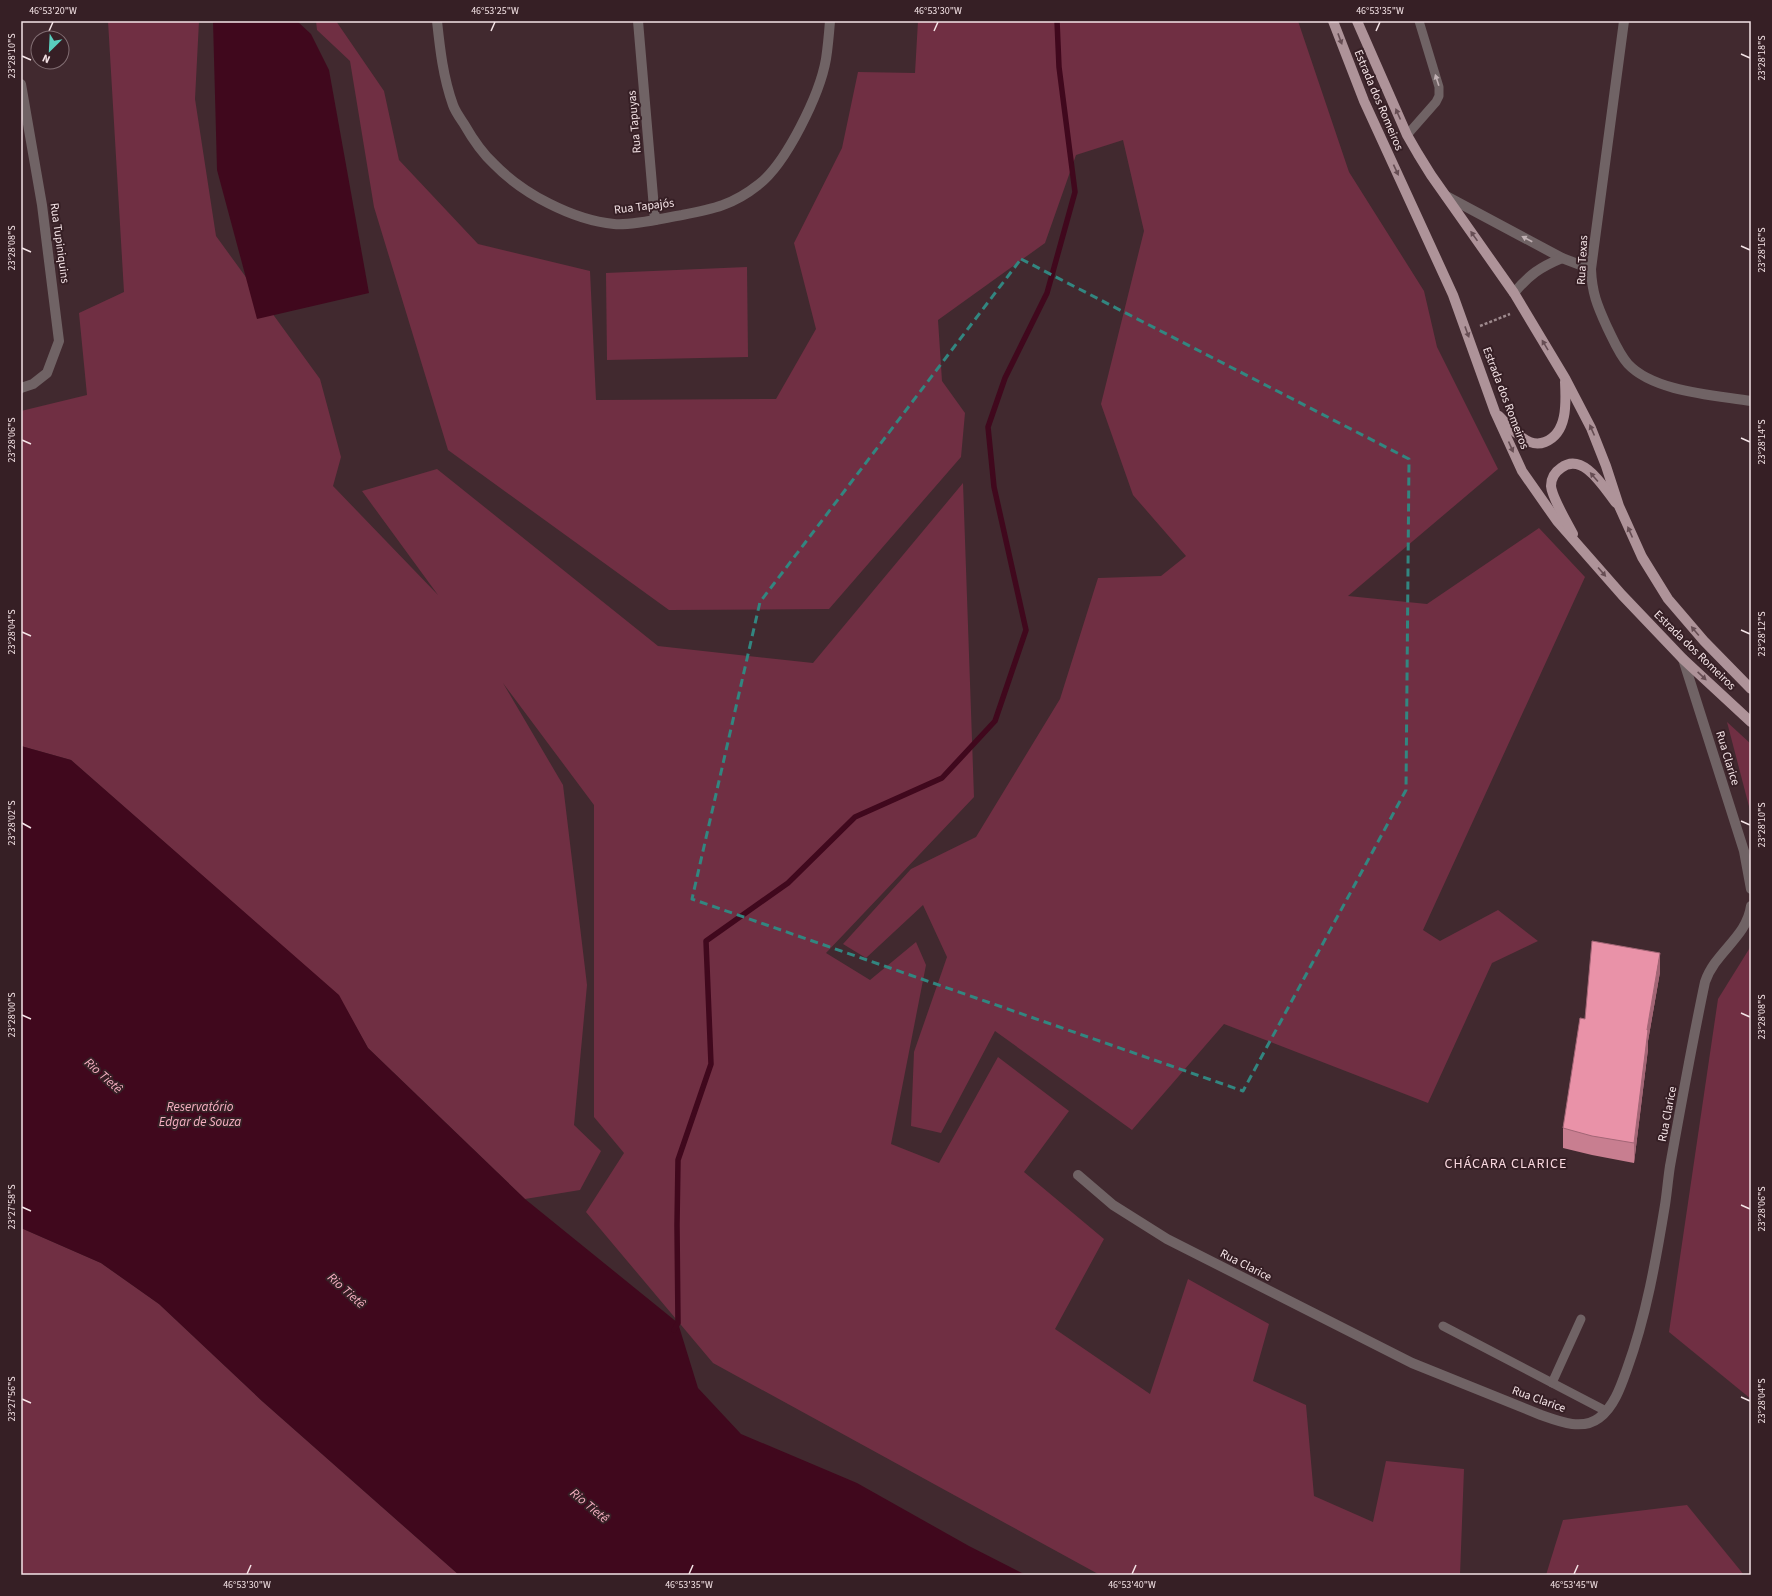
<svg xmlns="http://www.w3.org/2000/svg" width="1772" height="1596" viewBox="0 0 1772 1596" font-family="'Source Sans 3',sans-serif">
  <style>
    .green { fill: #702f43 }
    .water { fill: #40081d }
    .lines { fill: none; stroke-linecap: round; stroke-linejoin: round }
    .stream { stroke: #40081d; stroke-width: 5.5 }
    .path { stroke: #9e8a8e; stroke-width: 2.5; stroke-dasharray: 3 2; stroke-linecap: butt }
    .lane { stroke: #706365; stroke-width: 9 }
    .street { stroke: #706365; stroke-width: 10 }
    .primary { stroke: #ae9399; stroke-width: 10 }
    .wall { fill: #c87e90 }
    .shaded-wall { fill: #a36676 }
    .building { fill: #e992a8; stroke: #a36676 }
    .oneway { fill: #664d53 }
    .oneway2 { fill: #c0b0b3 }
    .marked { fill: none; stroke: #328680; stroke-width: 3; stroke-dasharray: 8 5; stroke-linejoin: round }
    .ticks { fill: none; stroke: #f5e4e7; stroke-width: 1.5 }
    .labels { text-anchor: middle; stroke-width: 4; stroke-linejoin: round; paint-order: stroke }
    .street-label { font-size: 12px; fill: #f5e4e7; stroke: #361f25 }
    .water-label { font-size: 13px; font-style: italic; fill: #f5b0c1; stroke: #361f25 }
    .quarter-label { font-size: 14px; letter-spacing: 1px; fill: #f8d7de; stroke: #361f25 }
    .neatline { fill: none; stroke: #f5e4e7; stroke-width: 1.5 }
    .ticks-label { font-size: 10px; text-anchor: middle; fill: #f5e4e7 }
  </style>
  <rect width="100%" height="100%" fill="#41292f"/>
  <!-- green -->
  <g class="green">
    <polygon points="108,21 199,21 195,99 216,236 320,379 341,457 333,486 438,595 362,491 437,469 658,646 813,663 963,483 974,797 826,953 870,980 916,942 926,965 891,1144 939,1163 998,1057 1069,1111 1024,1172 1104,1239 1055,1329 1150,1394 1188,1279 1269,1324 1253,1381 1306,1405 1314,1496 1373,1522 1386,1461 1464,1469 1460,1575 1100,1575 713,1363 586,1212 624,1153 594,1117 594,805 503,683 563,785 587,985 574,1125 601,1151 580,1190 525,1199 368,1048 338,995 71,760 21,746 21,411 87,395 79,313 124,292"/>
    <polygon points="316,21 336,21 384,91 399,160 478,244 590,271 596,400 776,399 816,329 794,243 842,148 858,72 915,73 918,21 1298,21 1349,172 1424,291 1437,347 1498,469 1348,596 1427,604 1539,528 1585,577 1423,930 1440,941 1498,910 1538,941 1492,963 1428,1103 1224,1024 1132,1130 995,1031 941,1133 911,1126 914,1052 947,957 923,905 866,958 843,944 911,869 976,837 1060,699 1098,578 1161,576 1186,556 1133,495 1101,404 1144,231 1123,140 1076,155 1045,243 938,320 942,381 965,413 961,457 829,609 669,610 448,450 374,207 350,61 317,30"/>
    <polygon points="747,267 748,357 607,360 606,273"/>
    <polygon points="1727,722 1751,744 1751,814"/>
    <polygon points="1751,946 1751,1399 1669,1332 1718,999"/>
    <polygon points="21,1228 101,1263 159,1304 262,1401 459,1575 21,1575"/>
    <polygon points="1687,1505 1744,1575 1546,1575 1563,1520"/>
  </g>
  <!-- water -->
  <g class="water">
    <polygon points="213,21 297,21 311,34 329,70 369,293 257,319 217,170"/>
    <polygon points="21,746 71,760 339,995 368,1048 525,1199 678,1323 698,1388 741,1434 857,1483 969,1546 1026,1575 459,1575 262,1401 159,1304 101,1263 21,1228"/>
  </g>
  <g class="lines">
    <!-- stream -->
    <polyline class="stream" points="674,1330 678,1323 677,1225 678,1160 711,1064 706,941 788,883 855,817 942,778 995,721 1026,630 994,487 988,427 1005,378 1047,293 1075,192 1059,67 1057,21"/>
    <!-- path -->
    <polyline class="path" points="1480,326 1510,314"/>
    <!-- lane -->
    <g class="lane">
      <polyline points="1407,135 1436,102 1439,96 1439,87 1419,21"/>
      <polyline points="1443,1326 1606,1411"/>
      <polyline points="1552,1383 1581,1319"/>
    </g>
    <!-- street -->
    <g class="street">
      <path d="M437 21C440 49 443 77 453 105 455 111 460 118 464 124 472 138 482 153 494 164 523 194 573 220 614 224 631 226 664 218 682 215 713 209 733 205 758 185 786 164 820 94 826 59 828 46 829 34 830 21"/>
      <polyline points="638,21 655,220"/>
      <path d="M1624 21 1591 269C1592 293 1597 305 1607 327 1613 339 1619 354 1628 364 1654 392 1715 395 1751 401"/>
      <polyline points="21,84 42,205 59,341 47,373 33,384 21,388"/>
      <polyline points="1446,196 1562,258 1591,269"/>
      <path d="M1514 293C1529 275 1540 267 1562 258"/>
      <polyline points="1683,659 1744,851 1751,889"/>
      <path d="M1078 1175 1113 1205 1167 1239 1412 1363 1541 1415C1558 1421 1582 1431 1599 1418 1614 1407 1621 1386 1627 1369 1646 1317 1656 1260 1665 1205 1667 1192 1668 1179 1670 1166 1681 1105 1692 1043 1705 982 1715 952 1747 937 1751 906"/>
    </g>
    <!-- primary -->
    <g class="primary">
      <polyline points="1333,21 1364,101 1453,295 1495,412 1522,471 1557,521 1622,595 1683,659 1751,722"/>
      <polyline points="1357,21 1407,135 1418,154 1431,175 1514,293 1565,378 1591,428 1606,466 1619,506 1642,557 1668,599 1704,641 1751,689"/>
      <path d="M1499 416C1508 425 1518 437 1530 442 1535 444 1540 444 1545 442 1568 433 1566 402 1565 382"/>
      <path d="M1573 534C1567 522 1552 498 1551 486 1551 478 1555 472 1561 468 1583 451 1604 488 1616 503"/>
    </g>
  </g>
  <!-- wall -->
  <polygon class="wall" points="1660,972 1648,1041 1648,1049 1634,1163 1592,1155 1563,1148 1563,1128 1585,1019"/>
  <!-- shaded-wall -->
  <polygon class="shaded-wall" points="1660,953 1660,972 1648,1041 1648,1049 1634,1163 1634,1143 1647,1030"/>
  <!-- building -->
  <polygon class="building" points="1592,941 1660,953 1647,1030 1648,1030 1634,1143 1592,1136 1563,1128 1580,1018 1585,1019"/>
  <!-- one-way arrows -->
  <defs><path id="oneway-solid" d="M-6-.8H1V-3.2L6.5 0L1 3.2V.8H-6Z"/></defs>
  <g class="oneway">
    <use href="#oneway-solid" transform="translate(1340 39) rotate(70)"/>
    <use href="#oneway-solid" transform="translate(1398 114) rotate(-114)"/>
    <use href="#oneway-solid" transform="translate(1396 170) rotate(65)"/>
    <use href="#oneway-solid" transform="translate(1474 236) rotate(-125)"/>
    <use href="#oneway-solid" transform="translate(1467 332) rotate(70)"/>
    <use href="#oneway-solid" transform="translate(1545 345) rotate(-121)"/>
    <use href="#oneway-solid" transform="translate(1592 430) rotate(-114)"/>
    <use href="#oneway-solid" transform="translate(1511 447) rotate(66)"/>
    <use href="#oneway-solid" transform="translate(1594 477) rotate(-131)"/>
    <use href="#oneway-solid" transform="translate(1630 532) rotate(-114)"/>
    <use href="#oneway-solid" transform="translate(1602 572) rotate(49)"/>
    <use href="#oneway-solid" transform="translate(1695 631) rotate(-130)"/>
    <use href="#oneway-solid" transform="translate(1702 676) rotate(43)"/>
  </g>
  <g class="oneway2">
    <use href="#oneway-solid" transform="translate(1437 80) rotate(-108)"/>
    <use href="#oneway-solid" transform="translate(1527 239) rotate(-152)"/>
  </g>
  <!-- marked area -->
  <path class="marked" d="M1021 259 1409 459 1406 790 1243 1091 692 899 760 602Z"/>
  <!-- ticks -->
  <path class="ticks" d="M49 31 53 22M491 31 495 22M934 31 938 22M1376 31 1380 22M1741 54 1750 58M22 56 31 60M1741 246 1750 250M22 248 31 252M1741 438 1750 442M22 440 31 444M1741 630 1750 634M22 632 31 636M1741 821 1750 825M22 823 31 828M1741 1013 1750 1017M22 1015 31 1019M1741 1205 1750 1209M22 1207 31 1211M1741 1397 1750 1401M22 1399 31 1403M247 1574 251 1565M689 1574 693 1565M1132 1574 1136 1565M1574 1574 1578 1565"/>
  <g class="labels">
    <!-- street labels -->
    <g class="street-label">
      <text transform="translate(1379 100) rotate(67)" y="4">Estrada dos Romeiros</text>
      <text transform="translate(634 122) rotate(-95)" y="4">Rua Tapuyas</text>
      <text transform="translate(644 206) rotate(-7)" y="4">Rua Tapajós</text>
      <text transform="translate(60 243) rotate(82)" y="4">Rua Tupiniquins</text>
      <text transform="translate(1582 260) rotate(-87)" y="4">Rua Texas</text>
      <text transform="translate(1506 398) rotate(69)" y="4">Estrada dos Romeiros</text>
      <text transform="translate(1695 650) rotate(44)" y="4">Estrada dos Romeiros</text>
      <text transform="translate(1728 758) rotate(73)" y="4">Rua Clarice</text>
      <text transform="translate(1667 1114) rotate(-79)" y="4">Rua Clarice</text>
      <text transform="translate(1246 1265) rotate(27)" y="4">Rua Clarice</text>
      <text transform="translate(1539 1399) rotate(20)" y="4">Rua Clarice</text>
    </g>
    <!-- water labels -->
    <g class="water-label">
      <text transform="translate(104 1075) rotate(42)" y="5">Rio Tietê</text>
      <text x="200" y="1111">Reservatório<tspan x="200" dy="15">Edgar de Souza</tspan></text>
      <text transform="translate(347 1290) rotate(42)" y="5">Rio Tietê</text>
      <text transform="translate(590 1505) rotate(40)" y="5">Rio Tietê</text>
    </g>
    <!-- quarter labels -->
    <g class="quarter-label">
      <text x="1506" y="1168">CHÁCARA CLARICE</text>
    </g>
  </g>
  <!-- border -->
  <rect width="1772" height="1596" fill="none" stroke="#361f25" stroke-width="44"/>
  <!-- north arrow -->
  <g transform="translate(50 50) rotate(204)"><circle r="19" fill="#361f25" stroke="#826e73"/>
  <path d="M0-3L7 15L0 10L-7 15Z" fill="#59cebe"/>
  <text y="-6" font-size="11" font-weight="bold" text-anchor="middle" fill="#f5e4e7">N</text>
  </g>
  <rect x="22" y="22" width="1728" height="1552" class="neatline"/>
  <g class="ticks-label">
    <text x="53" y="14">46°53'20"W</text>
    <text x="495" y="14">46°53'25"W</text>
    <text x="938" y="14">46°53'30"W</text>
    <text x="1380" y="14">46°53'35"W</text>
    <text transform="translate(11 56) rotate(-90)" y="4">23°28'10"S</text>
    <text transform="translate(1761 58) rotate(-90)" y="4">23°28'18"S</text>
    <text transform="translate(11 248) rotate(-90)" y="4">23°28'08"S</text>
    <text transform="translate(1761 250) rotate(-90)" y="4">23°28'16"S</text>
    <text transform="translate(11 440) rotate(-90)" y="4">23°28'06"S</text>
    <text transform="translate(1761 442) rotate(-90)" y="4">23°28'14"S</text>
    <text transform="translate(11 632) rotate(-90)" y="4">23°28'04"S</text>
    <text transform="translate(1761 634) rotate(-90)" y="4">23°28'12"S</text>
    <text transform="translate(11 823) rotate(-90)" y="4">23°28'02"S</text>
    <text transform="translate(1761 825) rotate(-90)" y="4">23°28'10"S</text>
    <text transform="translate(11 1015) rotate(-90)" y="4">23°28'00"S</text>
    <text transform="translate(1761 1017) rotate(-90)" y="4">23°28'08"S</text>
    <text transform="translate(11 1207) rotate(-90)" y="4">23°27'58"S</text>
    <text transform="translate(1761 1209) rotate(-90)" y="4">23°28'06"S</text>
    <text transform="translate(11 1399) rotate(-90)" y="4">23°27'56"S</text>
    <text transform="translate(1761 1401) rotate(-90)" y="4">23°28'04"S</text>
    <text x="247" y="1588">46°53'30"W</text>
    <text x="689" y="1588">46°53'35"W</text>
    <text x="1132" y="1588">46°53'40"W</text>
    <text x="1574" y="1588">46°53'45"W</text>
  </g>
</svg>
